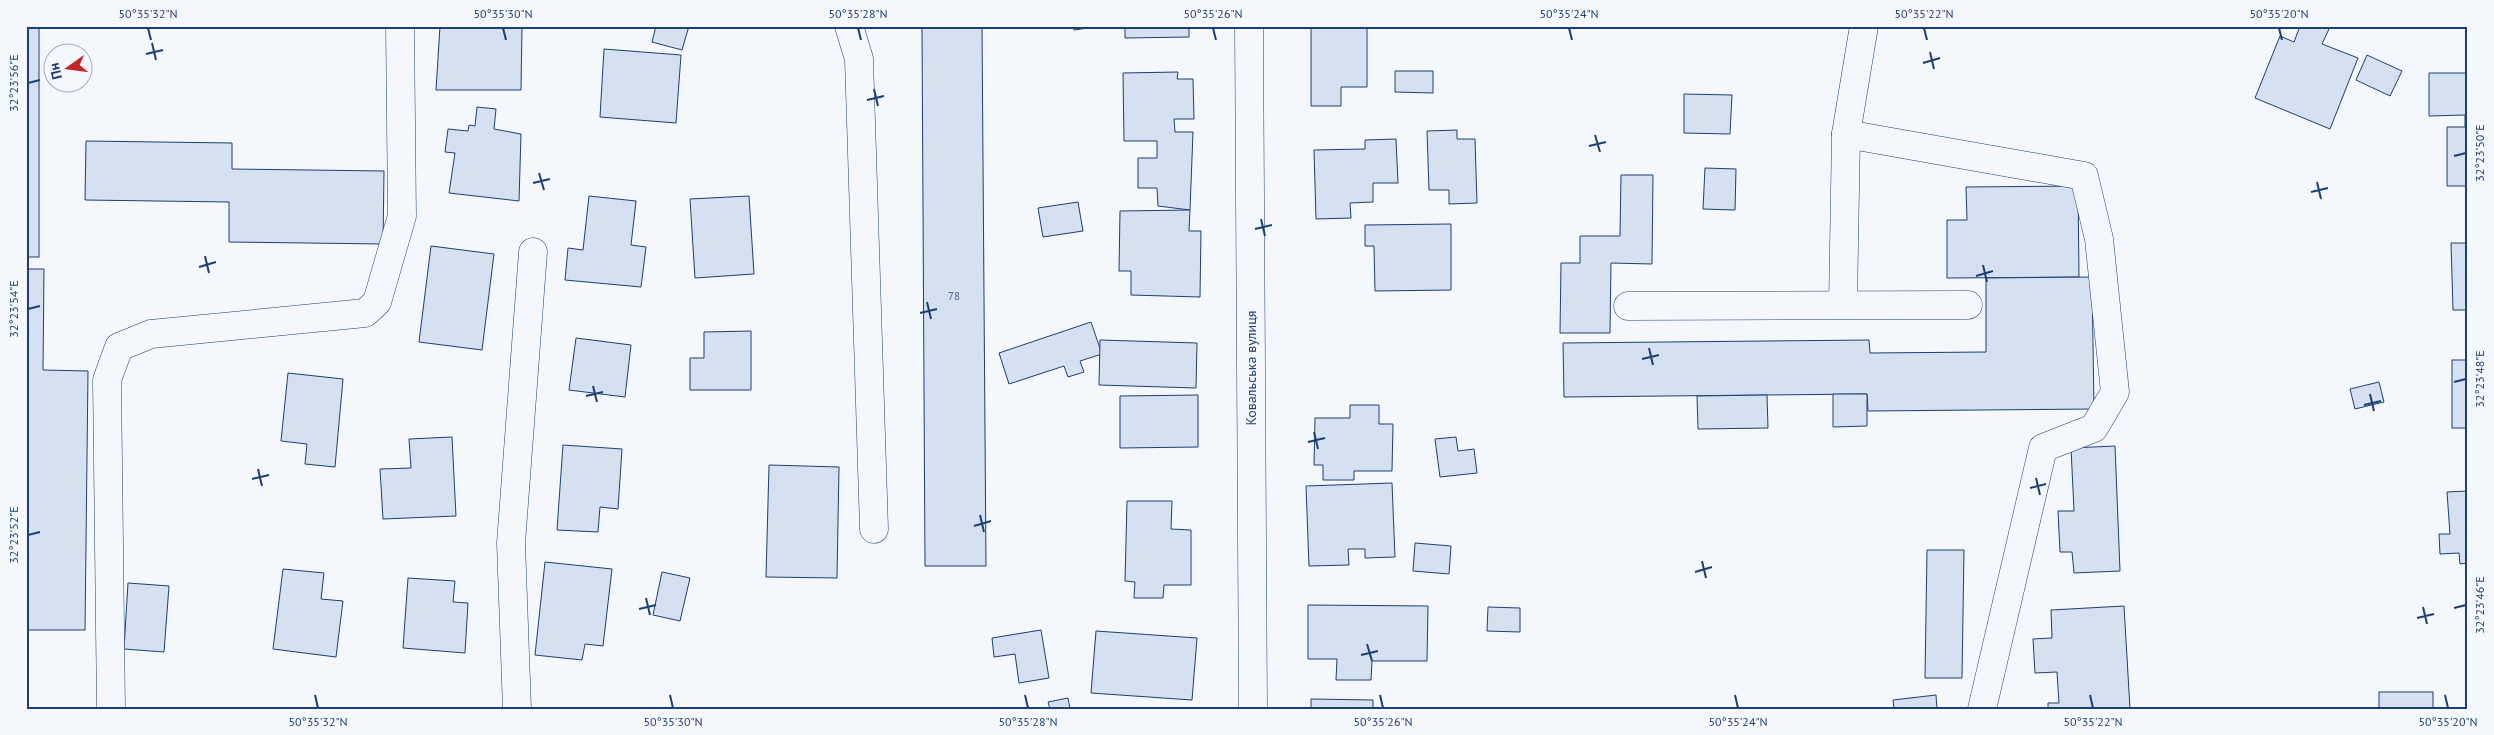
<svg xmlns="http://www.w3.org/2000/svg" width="2494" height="735" viewBox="0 0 2494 735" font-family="'PT Sans',sans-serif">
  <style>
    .building { fill: #d5e0f0; stroke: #1d3f73 }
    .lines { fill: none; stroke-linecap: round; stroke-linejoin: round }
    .minor-casing { stroke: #1d3f73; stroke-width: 29 }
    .minor { stroke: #f4f7fb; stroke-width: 28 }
    .ticks { fill: none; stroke: #1d3f73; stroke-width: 2 }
    .labels { text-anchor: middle; stroke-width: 4; stroke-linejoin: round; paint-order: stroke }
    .number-label { font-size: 11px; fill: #4b6792 }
    .street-label { font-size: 14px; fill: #1d3f73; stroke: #f4f7fb }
    .neatline { fill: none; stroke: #1d3f73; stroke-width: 2 }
    .ticks-label { font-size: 12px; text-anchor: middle; fill: #1d3f73 }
  </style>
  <rect width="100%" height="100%" fill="#f4f7fb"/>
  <!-- building -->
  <g class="building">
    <rect x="26" y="26" width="13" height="231"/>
    <polygon points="440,26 522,26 521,90 436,90"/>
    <polygon points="656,26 689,26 682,50 652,42"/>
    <polygon points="922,26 982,26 986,566 925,566"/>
    <polygon points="1073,26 1102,26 1074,30"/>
    <polygon points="1125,26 1189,26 1189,37 1125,38"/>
    <polygon points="2300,26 2323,26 2329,29 2322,44 2358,58 2330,129 2255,98 2280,36 2294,42"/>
    <polygon points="1311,28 1367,28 1367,87 1341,87 1341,106 1311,106"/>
    <polygon points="604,49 681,55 676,123 600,117"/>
    <polygon points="2367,55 2402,71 2390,96 2356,80"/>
    <polygon points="1395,71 1433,71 1433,93 1395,92"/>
    <polygon points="1178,72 1177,79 1193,79 1194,119 1174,119 1175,132 1193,132 1190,210 1158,206 1157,188 1138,188 1138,158 1157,158 1157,141 1124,141 1123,73"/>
    <polygon points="2429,73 2468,73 2468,186 2447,186 2447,127 2465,127 2465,115 2429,116"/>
    <polygon points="1684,94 1732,95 1730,134 1684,133"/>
    <polygon points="477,107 496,109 494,129 521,134 519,201 449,193 455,153 445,152 448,129 468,131 469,125 475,126"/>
    <polygon points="1457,130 1457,139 1475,139 1477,203 1449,204 1449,190 1429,190 1427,131"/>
    <polygon points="1396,139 1398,183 1373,183 1373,202 1350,203 1351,218 1316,219 1314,150 1365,149 1365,140"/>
    <polygon points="86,141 232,143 232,169 384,171 383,244 229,242 229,202 85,200"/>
    <polygon points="1705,168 1736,169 1735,210 1703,209"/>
    <polygon points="1621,175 1653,175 1652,264 1611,263 1610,333 1560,333 1561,263 1580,263 1580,236 1620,236"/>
    <polygon points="2078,186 2079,277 1947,278 1947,220 1967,220 1966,187"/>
    <polygon points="589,196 636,201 631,245 646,247 641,287 565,280 568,248 583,250"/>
    <polygon points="749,196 754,274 695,278 690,199"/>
    <polygon points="1078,202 1083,231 1043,237 1038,208"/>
    <polygon points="1190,210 1189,231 1201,231 1200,297 1131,295 1131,271 1119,271 1120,211"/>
    <polygon points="1451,224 1451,290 1375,291 1374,246 1365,246 1365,225"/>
    <polygon points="2451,243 2468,243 2468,310 2453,310"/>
    <polygon points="431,246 494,254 482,350 419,342"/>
    <polygon points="26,269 44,269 43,370 88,371 85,630 26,630"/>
    <polygon points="2092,277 2094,409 1868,411 1867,394 1564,397 1563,343 1869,340 1870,353 1986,352 1986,278"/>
    <polygon points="1091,322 1102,354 1080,361 1084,372 1068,377 1064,366 1009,384 999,353"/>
    <polygon points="751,331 751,390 690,390 690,358 704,358 704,332"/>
    <polygon points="576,338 631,345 625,397 569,390"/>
    <polygon points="1100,340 1197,343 1196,388 1099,385"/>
    <rect x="2452" y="360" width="16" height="68"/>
    <polygon points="288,373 343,379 335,467 305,464 307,444 281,441"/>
    <polygon points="2379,382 2384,402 2355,409 2350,389"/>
    <polygon points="1833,394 1867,394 1867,426 1833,427"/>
    <polygon points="1198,395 1198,447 1120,448 1120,396"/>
    <polygon points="1767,395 1768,428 1698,429 1697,396"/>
    <polygon points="1350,405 1379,405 1379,424 1393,424 1392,471 1354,471 1354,480 1323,480 1323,465 1314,465 1315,418 1350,418"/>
    <polygon points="452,437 456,516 383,519 380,469 411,468 409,439"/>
    <polygon points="1456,437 1458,451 1474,449 1477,473 1440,477 1435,439"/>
    <polygon points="563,445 622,449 618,509 600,507 598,532 557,530"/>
    <polygon points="2115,446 2120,571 2074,573 2072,552 2060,552 2058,511 2074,511 2071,448"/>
    <polygon points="769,465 839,467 837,578 766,577"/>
    <polygon points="1392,483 1395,557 1365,558 1365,549 1348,549 1349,565 1309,566 1306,486"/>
    <polygon points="2468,491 2468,563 2460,564 2459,553 2440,554 2439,534 2450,534 2447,492"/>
    <polygon points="1127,501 1172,501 1171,529 1191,530 1191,585 1164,585 1163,598 1134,598 1135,582 1125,581"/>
    <polygon points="1415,543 1451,546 1449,574 1413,571"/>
    <polygon points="1927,550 1964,550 1962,678 1925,678"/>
    <polygon points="545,562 612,569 603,646 585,644 582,660 535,655"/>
    <polygon points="283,569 324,573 321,599 343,601 336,657 273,649"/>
    <polygon points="662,572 690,578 680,621 653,615"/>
    <polygon points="408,578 455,581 453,602 468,603 465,653 403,648"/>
    <polygon points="128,583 169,586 164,652 124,649"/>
    <polygon points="1308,605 1428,606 1427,661 1372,661 1371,680 1336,680 1337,659 1308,659"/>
    <polygon points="2124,606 2130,709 2048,709 2048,703 2059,703 2057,672 2035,673 2033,639 2052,638 2051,610"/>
    <polygon points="1488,607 1520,608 1520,632 1487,631"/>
    <polygon points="1041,630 1049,678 1019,683 1015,654 994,657 992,638"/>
    <polygon points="1096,631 1197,638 1192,700 1091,693"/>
    <rect x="2379" y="692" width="54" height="17"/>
    <polygon points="1936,695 1937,709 1894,709 1893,700"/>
    <polygon points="1068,698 1070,709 1050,709 1048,702"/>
    <polygon points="1311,699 1373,700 1373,709 1311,709"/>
  </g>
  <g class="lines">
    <defs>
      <g id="minor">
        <polyline points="849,26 859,59 874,529"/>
        <polyline points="1249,26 1253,709"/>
        <polyline points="1846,134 2084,176 2099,239 2115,392 2094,428 2043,448 1982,709"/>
        <polyline points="1843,304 1846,134 1864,26"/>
        <polyline points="1628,306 1968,305"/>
        <polyline points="111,709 107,380 119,347 151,334 365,313 377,302 402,216 400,26"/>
        <polyline points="517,709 511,543 533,252"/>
      </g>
    </defs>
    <!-- minor casing -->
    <use href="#minor" class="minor-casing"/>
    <!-- minor -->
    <use href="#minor" class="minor"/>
  </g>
  <!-- ticks -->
  <path class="ticks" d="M148 28 151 40M503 28 506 40M858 28 861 40M1213 28 1216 40M1569 28 1572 40M1924 28 1927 40M2279 28 2282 40M152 43 156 60M1930 52 1934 69M146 54 163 50M1923 63 1940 58M28 83 40 80M874 89 878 106M867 100 884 96M1595 135 1600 152M1589 146 1606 142M2454 156 2466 153M539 173 544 190M2317 182 2321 199M533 183 550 179M2311 192 2328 188M1261 219 1265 236M1255 229 1272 225M205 256 209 273M1983 265 1987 282M199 267 216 262M1976 276 1993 271M927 302 931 319M28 309 40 306M920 313 937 309M1649 348 1653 365M1642 359 1659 355M2454 382 2466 379M593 386 597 402M2370 394 2374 411M586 396 603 392M2364 405 2381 401M1314 432 1318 449M1308 442 1325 438M258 469 262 486M2036 478 2040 495M252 479 269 475M2030 488 2046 484M980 515 984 532M974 526 991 521M28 535 40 532M1702 561 1706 578M1695 572 1712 567M646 598 650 615M2423 607 2427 624M2454 608 2466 605M639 609 656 605M2417 618 2434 614M1367 644 1372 661M1361 655 1378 651M315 695 318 708M670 695 673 708M1025 695 1028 708M1380 695 1383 708M1735 695 1738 708M2090 695 2093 708M2445 695 2448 708"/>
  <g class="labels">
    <!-- number labels -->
    <g class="number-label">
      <text x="954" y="300">78</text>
    </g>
    <!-- street labels -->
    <g class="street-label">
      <text transform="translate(1251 368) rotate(-90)" y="5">Ковальська вулиця</text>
    </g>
  </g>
  <!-- border -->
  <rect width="2494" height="735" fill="none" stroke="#f4f7fb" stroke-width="55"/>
  <!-- north arrow -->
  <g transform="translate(68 68) rotate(256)"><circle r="24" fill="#f4f7fb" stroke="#9eadc5"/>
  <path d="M0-4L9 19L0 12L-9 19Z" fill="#c62828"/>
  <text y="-8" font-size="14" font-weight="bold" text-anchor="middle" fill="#1d3f73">Пн</text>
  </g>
  <rect x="28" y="28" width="2438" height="680" class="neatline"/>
  <g class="ticks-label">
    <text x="148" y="18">50°35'32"N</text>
    <text x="503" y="18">50°35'30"N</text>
    <text x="858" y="18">50°35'28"N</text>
    <text x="1213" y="18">50°35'26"N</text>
    <text x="1569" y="18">50°35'24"N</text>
    <text x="1924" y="18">50°35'22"N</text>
    <text x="2279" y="18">50°35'20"N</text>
    <text transform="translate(14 83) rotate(-90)" y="4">32°23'56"E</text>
    <text transform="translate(2480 153) rotate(-90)" y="4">32°23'50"E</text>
    <text transform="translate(14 309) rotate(-90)" y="4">32°23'54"E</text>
    <text transform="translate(2480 379) rotate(-90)" y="4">32°23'48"E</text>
    <text transform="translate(14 535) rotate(-90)" y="4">32°23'52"E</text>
    <text transform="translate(2480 605) rotate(-90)" y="4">32°23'46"E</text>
    <text x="318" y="726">50°35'32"N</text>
    <text x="673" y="726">50°35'30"N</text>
    <text x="1028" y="726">50°35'28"N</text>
    <text x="1383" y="726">50°35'26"N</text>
    <text x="1738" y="726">50°35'24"N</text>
    <text x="2093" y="726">50°35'22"N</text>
    <text x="2448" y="726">50°35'20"N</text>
  </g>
</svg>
